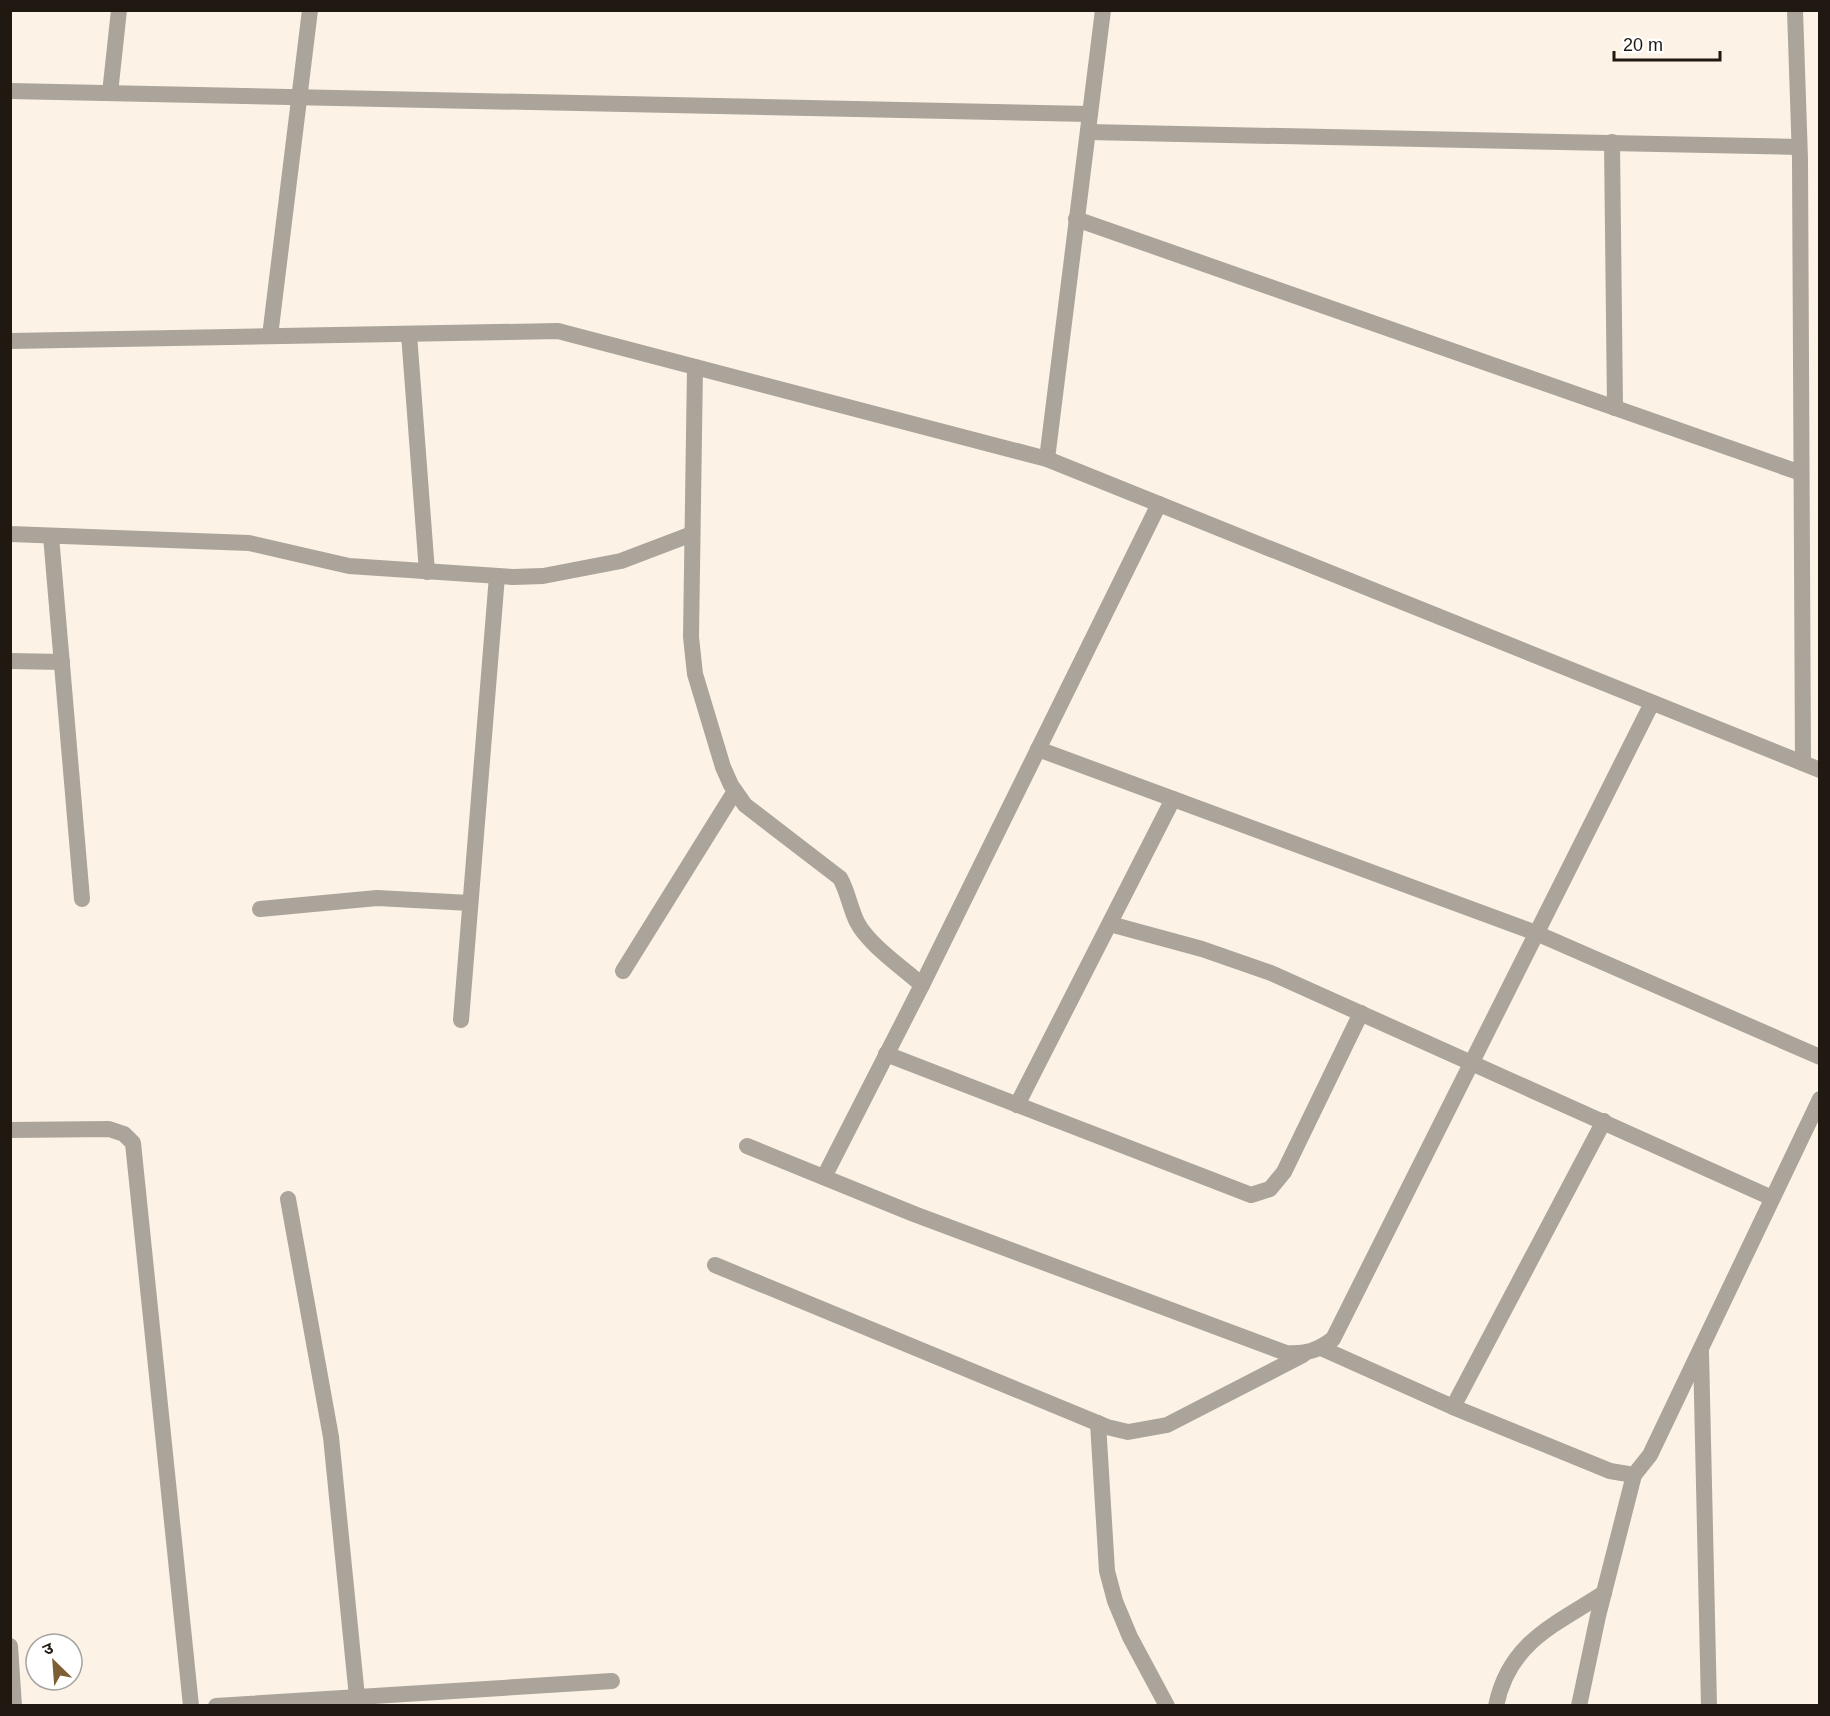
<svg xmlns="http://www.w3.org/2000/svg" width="1830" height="1716" viewBox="0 0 1830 1716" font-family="Helvetica,'Noto Sans Devanagari',sans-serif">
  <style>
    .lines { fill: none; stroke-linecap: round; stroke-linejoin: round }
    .service { stroke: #aba49a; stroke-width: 16 }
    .minor { stroke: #aba49a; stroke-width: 16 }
    .tertiary { stroke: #aba49a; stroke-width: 16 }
  </style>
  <rect width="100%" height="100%" fill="#fcf2e5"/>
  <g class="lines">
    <!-- service -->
    <g class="service">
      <polyline points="1098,1423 1107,1571 1115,1601 1130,1637 1167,1706"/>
      <path d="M1496 1706C1509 1642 1555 1625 1604 1593"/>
      <polyline points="1579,1706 1598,1616 1634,1475"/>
    </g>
    <!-- minor -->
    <g class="minor">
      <polyline points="1795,10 1800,159 1803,763"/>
      <polyline points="10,91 1090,114"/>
      <polyline points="110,93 119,10"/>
      <polyline points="1088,132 1799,147"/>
      <polyline points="1612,142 1615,408"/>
      <polyline points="1076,219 1801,473"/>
      <polyline points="409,334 427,572"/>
      <polyline points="270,336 310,10"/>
      <path d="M695 367 691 637 695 674 723 767 731 785 745 805 840 878C848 892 850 908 857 922 868 944 903 968 922 985"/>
      <polyline points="1047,459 1103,10"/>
      <polyline points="10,534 249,543 349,566 513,577 543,576 621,561 692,534"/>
      <polyline points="51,536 82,899"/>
      <polyline points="10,661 62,662"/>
      <polyline points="1038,749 1536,933 1820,1057"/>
      <polyline points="260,909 377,898 470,903"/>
      <polyline points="1110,924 1202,949 1271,973 1772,1198"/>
      <polyline points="623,971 735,791"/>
      <polyline points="461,1020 497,576"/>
      <polyline points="886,1054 1251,1195 1270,1189 1284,1172 1361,1013"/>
      <polyline points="1017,1105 1173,799"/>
      <polyline points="10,1130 109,1129 124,1134 133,1143 191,1706"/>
      <path d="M747 1146 914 1214 1286 1353C1306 1354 1317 1351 1333 1339L1652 703"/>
      <polyline points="824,1177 922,985 1159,504"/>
      <polyline points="288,1199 331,1437 357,1697"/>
      <polyline points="715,1265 1107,1427 1128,1432 1167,1425 1303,1355"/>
      <polyline points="1321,1348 1453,1407 1610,1471 1634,1475 1650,1455 1820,1099"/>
      <polyline points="1701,1352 1709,1706"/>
      <polyline points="1453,1407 1604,1121"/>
      <polyline points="10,1646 14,1706"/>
      <polyline points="216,1706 612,1681"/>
    </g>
    <!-- tertiary -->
    <polyline class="tertiary" points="10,341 558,331 1047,459 1820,770"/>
  </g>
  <!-- border -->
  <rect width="1830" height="1716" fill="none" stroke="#1f1911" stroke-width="24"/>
  <!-- north arrow -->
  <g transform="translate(54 1662) rotate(335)"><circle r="28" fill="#ffffff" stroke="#a5a3a0" stroke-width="1.5"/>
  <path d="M0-4.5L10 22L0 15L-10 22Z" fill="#7d5f33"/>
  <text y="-9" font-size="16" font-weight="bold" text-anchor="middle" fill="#1f1911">उ</text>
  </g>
  <!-- scale -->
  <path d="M1614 51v9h106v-9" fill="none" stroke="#1f1911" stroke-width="3"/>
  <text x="1623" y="51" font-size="18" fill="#1f1911" stroke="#ffffff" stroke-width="4.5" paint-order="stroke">20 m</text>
</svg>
